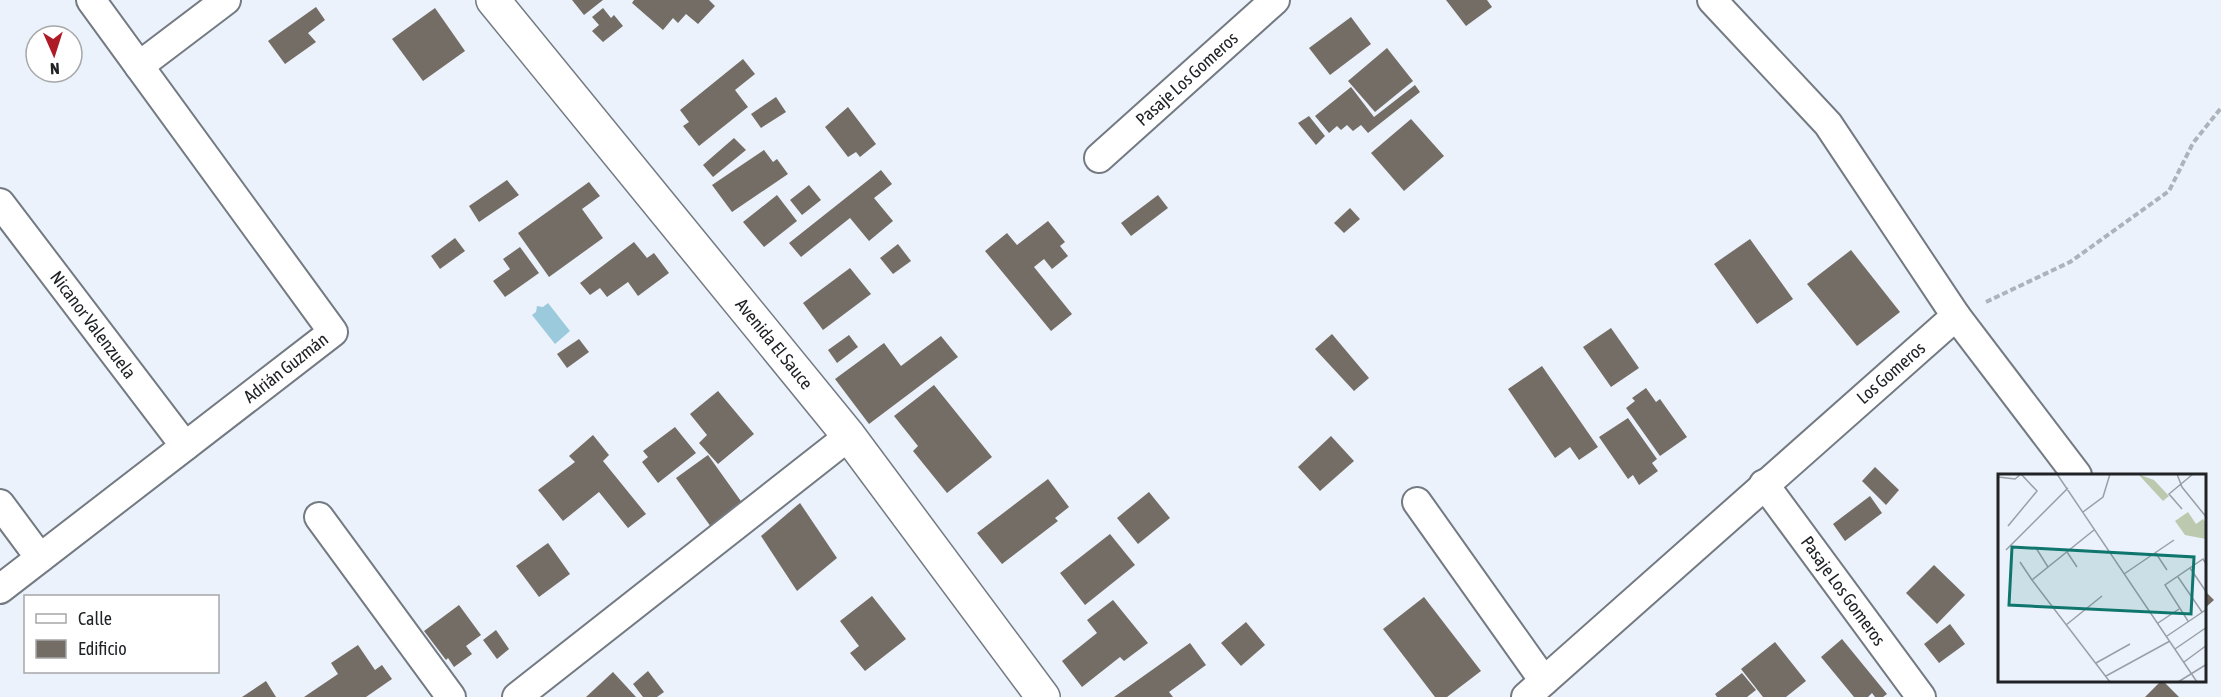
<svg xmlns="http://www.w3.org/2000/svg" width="2221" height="697" viewBox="0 0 2221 697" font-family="'Asap Condensed',sans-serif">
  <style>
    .water { fill: #9bcadc }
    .building { fill: #746d65 }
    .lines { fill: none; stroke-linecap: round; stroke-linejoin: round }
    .street-casing { stroke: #747a82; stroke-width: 32 }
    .secondary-casing { stroke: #747a82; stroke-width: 36 }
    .path { stroke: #aeb3bb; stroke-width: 4; stroke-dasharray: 6 3; stroke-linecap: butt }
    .street { stroke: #fff; stroke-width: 28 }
    .secondary { stroke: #fff; stroke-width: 33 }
    .labels { text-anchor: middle; stroke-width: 4.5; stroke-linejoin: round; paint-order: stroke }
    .street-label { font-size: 18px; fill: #202226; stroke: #fff }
    .inset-road { fill: none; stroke: #9a9fa6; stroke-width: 1.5 }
    .view { fill: #0f766e; fill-opacity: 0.15; stroke: #0f766e; stroke-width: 3 }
    .inset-edge { fill: none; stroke: #202226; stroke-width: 3 }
  </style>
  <rect width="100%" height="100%" fill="#ebf2fc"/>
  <!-- water -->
  <polygon class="water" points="548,303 570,331 555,344 532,315 536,312 537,306 543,307"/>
  <!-- building -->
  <g class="building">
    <polygon points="572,0 603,0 584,15"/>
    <polygon points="634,0 709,0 715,6 698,24 686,14 678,23 673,18 663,30 632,3"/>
    <polygon points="1446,0 1487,0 1492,7 1466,26"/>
    <polygon points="316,7 325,20 308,33 316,42 285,64 268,41"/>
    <polygon points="435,8 465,51 423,81 392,39"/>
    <polygon points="603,8 611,18 614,15 623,26 603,42 592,31 599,25 592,17"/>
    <polygon points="1351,17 1371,44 1330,75 1309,48"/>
    <polygon points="1387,48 1413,81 1375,112 1348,81"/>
    <polygon points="743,59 755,74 735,90 748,107 699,146 683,126 689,122 680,110"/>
    <polygon points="1415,85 1420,92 1368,133 1361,125 1353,131 1347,125 1341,130 1337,126 1329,133 1315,116 1351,87 1374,117"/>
    <polygon points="776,97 786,112 761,128 751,114"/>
    <polygon points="848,107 876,144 860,157 856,152 848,157 825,127"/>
    <polygon points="1309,116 1325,136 1316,145 1298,123"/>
    <polygon points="1411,119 1444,156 1404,191 1371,153"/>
    <polygon points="734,138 746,150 713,177 703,165"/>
    <polygon points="764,150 773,162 777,159 788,174 732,212 712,185"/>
    <polygon points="881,170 892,184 874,198 893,221 869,241 850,218 801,257 789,243"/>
    <polygon points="507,180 519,195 479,222 469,206"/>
    <polygon points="589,182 600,196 582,209 603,238 549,277 518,233"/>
    <polygon points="809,185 821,200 802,215 790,200"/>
    <polygon points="777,195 797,221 764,247 743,222"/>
    <polygon points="1158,195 1168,208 1131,236 1121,223"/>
    <polygon points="1350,208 1360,219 1344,233 1334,223"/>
    <polygon points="1048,221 1065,242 1060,246 1068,256 1052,269 1044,259 1034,267 1072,314 1051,331 985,251 1007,233 1017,245"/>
    <polygon points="455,238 465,251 440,269 431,256"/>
    <polygon points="1750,239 1793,299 1757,324 1714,264"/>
    <polygon points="634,242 647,258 654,253 669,273 638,296 628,282 607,297 600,288 590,295 580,283"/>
    <polygon points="898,244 911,261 893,274 880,258"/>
    <polygon points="520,247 539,273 505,297 493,281 510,269 503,259"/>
    <polygon points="1851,250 1900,312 1857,346 1807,284"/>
    <polygon points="850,268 871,294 823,330 803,303"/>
    <polygon points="1611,328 1639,368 1611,387 1583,347"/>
    <polygon points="1332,334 1369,378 1354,391 1315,349"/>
    <polygon points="849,335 858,347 837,363 828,350"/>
    <polygon points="941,336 958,357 869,424 835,379 884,343 901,366"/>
    <polygon points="579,339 589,352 567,368 557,354"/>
    <polygon points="1542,366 1598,447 1579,460 1570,447 1555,458 1508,389"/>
    <polygon points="934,385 992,457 947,493 913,451 918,446 894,416"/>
    <polygon points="1646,388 1656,402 1660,399 1687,437 1660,456 1626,408 1635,401 1632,398"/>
    <polygon points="718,391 754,434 718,464 699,443 707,435 690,414"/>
    <polygon points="1628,418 1657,459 1652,463 1658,471 1639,485 1633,475 1628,479 1599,437"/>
    <polygon points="675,427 696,453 658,483 642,462 648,457 643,451"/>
    <polygon points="593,435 609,455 603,461 646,514 628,528 599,492 563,521 538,490 575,462 569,456"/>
    <polygon points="1331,436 1354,461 1320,491 1298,467"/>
    <polygon points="708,455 743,504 711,527 676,478"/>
    <polygon points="1875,467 1899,490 1886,505 1862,481"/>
    <polygon points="1048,479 1069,507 1055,518 1058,521 1002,564 977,533"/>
    <polygon points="1149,492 1170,518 1138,544 1117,518"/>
    <polygon points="1870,496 1882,513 1845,541 1833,524"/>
    <polygon points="800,503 837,558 797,591 761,536"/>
    <polygon points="1110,534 1135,565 1085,605 1060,573"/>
    <polygon points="548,543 570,574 539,597 516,566"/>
    <polygon points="1934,565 1965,595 1937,624 1906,593"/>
    <polygon points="2204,590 2214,600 2204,609"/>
    <polygon points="872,596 906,639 865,671 850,653 859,646 840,621"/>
    <polygon points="1424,597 1481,671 1447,697 1435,697 1383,629"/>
    <polygon points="1113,600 1148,643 1124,661 1120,657 1082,687 1062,661 1097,633 1087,620"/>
    <polygon points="459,605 481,635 466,646 472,654 454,667 448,658 446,660 424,631"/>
    <polygon points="1246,622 1265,645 1241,666 1221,643"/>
    <polygon points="1950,624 1965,644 1939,663 1924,644"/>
    <polygon points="496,630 509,649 497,659 483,640"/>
    <polygon points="1842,639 1887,694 1883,697 1875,697 1872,693 1868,697 1854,697 1821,657"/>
    <polygon points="1775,642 1806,681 1786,697 1763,697 1741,669"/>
    <polygon points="1190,643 1206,665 1169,692 1173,697 1114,697"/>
    <polygon points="358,645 375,670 382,665 392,679 366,697 304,697 338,674 331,663"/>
    <polygon points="648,671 664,692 657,697 643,697 633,684"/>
    <polygon points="613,672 636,697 586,697"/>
    <polygon points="1742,673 1756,690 1747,697 1717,697 1715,694"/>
    <polygon points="2162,680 2179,697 2145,697"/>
    <polygon points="266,681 276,697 242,697"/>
  </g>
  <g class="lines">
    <defs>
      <g id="street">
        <polyline points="139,66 226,0"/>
        <polyline points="1099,158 1275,0"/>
        <polyline points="0,203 185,446"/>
        <polyline points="1956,316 2077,475"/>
        <polyline points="1764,484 1921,697"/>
        <polyline points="1417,502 1544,681"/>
        <polyline points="0,504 40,558"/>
        <polyline points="319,517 451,697"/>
        <polyline points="0,589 333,332 91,0"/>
        <polyline points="517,697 849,436"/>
        <polyline points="1526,697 1956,316 1828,124 1712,0"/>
      </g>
      <polyline id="secondary" points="493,0 849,436 1043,697"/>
    </defs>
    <!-- street casing -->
    <use href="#street" class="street-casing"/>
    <!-- secondary casing -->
    <use href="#secondary" class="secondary-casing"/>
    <!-- path -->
    <polyline class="path" points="1986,302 2070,262 2169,191 2193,143 2221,108"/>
    <!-- street -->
    <use href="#street" class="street"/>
    <!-- secondary -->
    <use href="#secondary" class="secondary"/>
  </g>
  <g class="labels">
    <!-- street labels -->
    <g class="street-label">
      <text transform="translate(1187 79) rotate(-42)" y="6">Pasaje Los Gomeros</text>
      <text transform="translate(93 325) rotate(53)" y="6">Nicanor Valenzuela</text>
      <text transform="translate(774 344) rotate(51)" y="6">Avenida El Sauce</text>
      <text transform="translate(286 368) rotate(-38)" y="6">Adrián Guzmán</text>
      <text transform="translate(1891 373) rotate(-41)" y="6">Los Gomeros</text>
      <text transform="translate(1843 591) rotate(54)" y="6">Pasaje Los Gomeros</text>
    </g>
  </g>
  <!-- overview -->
  <g transform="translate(1998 474)">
    <rect width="208" height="208" fill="#ebf2fc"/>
    <path d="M140 0 156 6 171 22 165 27ZM190 38 198 50 205 45 208 49V65L187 61 177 47Z" fill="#bdc9ae"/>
    <path class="inset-road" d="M59 0 199 208M179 0 184 13 209 44M0 3 17 5 23 0M184 35 171 20 195 0M85 38 105 23 112 0M10 52 39 17 23 0M96 56 34 106 112 208M38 74 50 93M8 76 70 14M69 78 79 93M157 78 169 96M22 88 34 106M192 94 209 119M126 100 176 66M180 103 204 138M190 147 167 111 205 85 209 91M160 149 181 135M68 151 104 122M169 162 209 135M177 175 209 153M186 188 209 171M98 189 132 170M108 202 172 167M180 208 209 190"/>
    <path class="view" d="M14 73 196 83 193 140 11 131Z"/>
    <rect width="208" height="208" class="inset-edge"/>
  </g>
  <!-- legend -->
  <rect x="24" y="595" width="195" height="78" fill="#ffffff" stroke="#a6a7a8" stroke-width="1.5"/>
  <rect x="36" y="614" width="30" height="9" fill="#ffffff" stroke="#a6a7a8" stroke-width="1.5"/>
  <text x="78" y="625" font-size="18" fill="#202226">Calle</text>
  <rect x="36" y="640" width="30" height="18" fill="#746d65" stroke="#a6a7a8" stroke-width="1.5"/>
  <text x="78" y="655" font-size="18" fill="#202226">Edificio</text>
  <!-- north arrow -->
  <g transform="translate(54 54) rotate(177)"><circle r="28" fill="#ffffff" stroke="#a6a7a8" stroke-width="1.5"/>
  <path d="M0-4.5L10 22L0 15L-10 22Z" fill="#ae1a26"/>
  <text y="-9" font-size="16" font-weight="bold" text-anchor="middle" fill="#202226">N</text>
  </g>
</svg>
